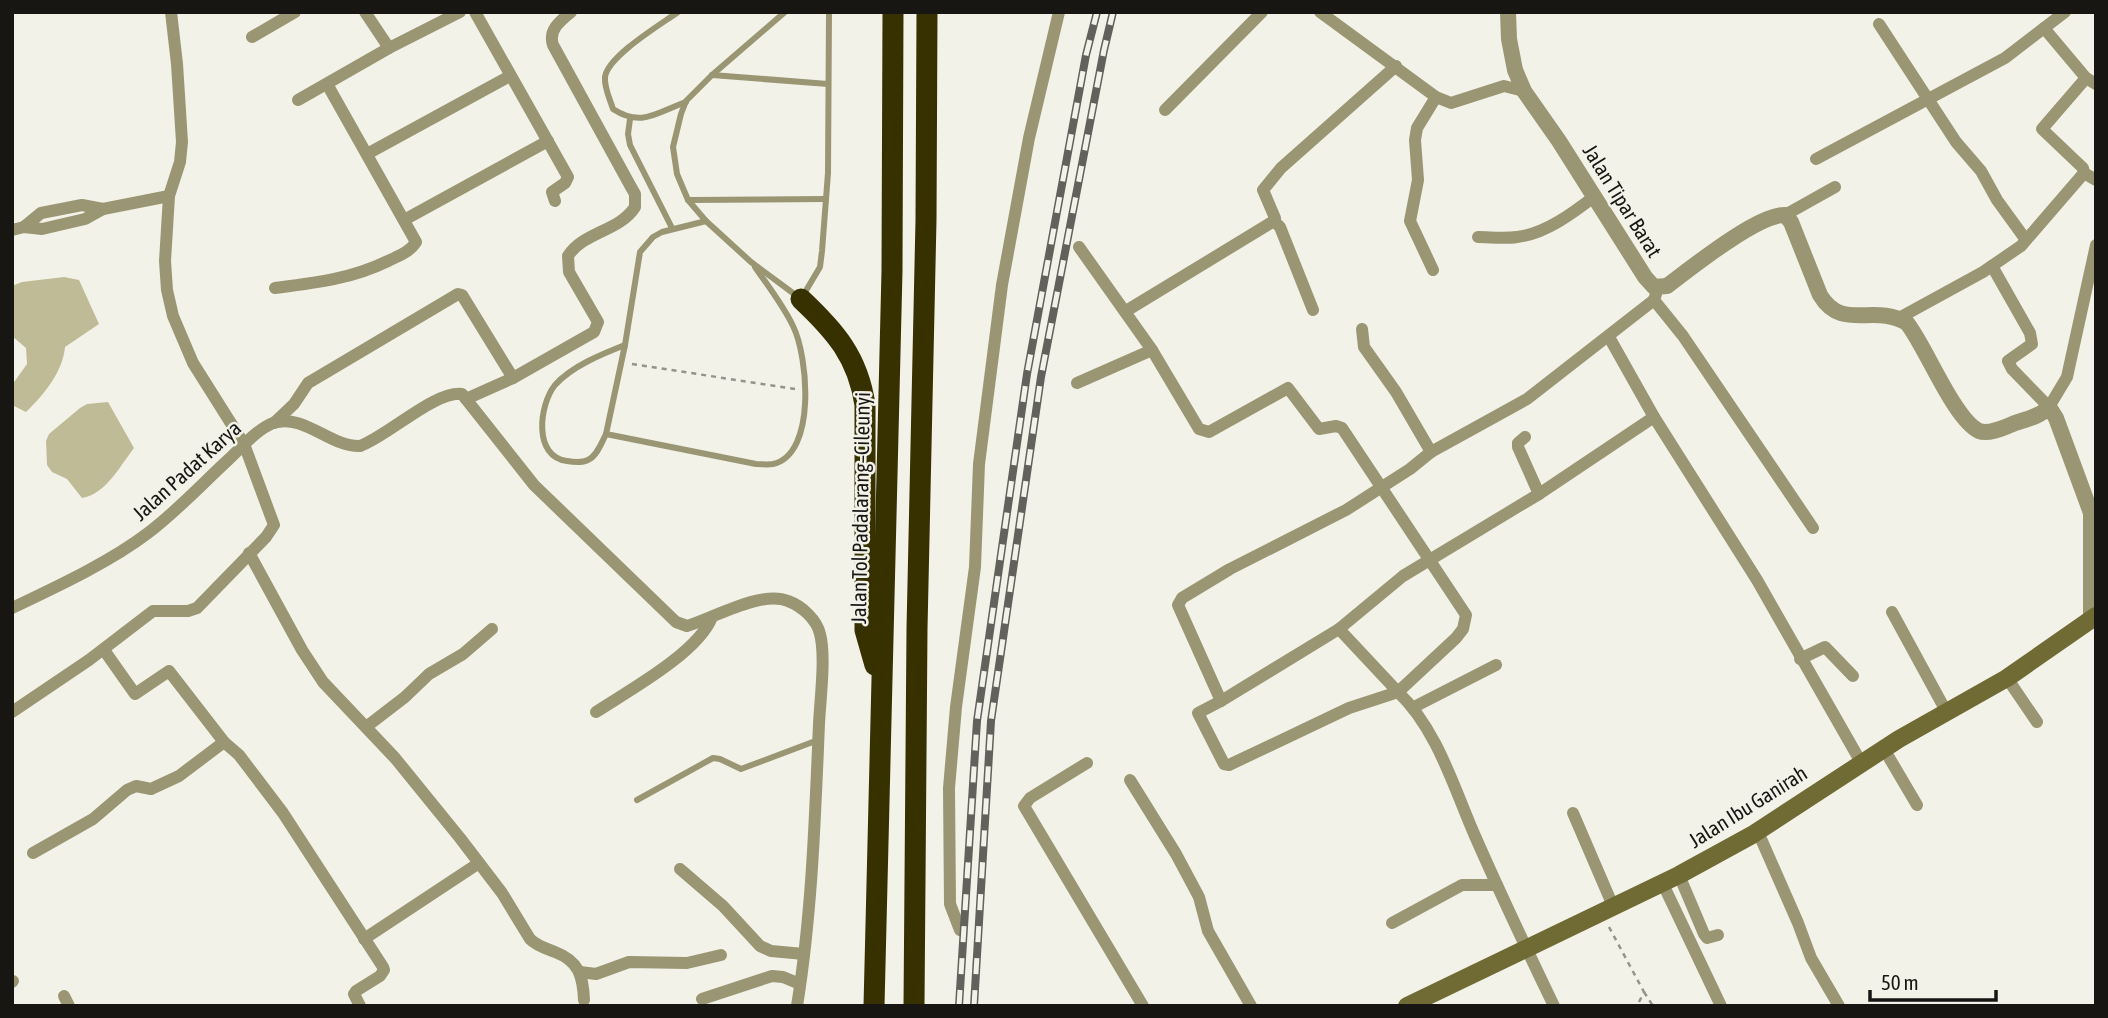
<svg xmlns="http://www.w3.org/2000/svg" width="2108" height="1018" viewBox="0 0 2108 1018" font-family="'Asap Condensed',sans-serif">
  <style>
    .forest { fill: #bfbb96 }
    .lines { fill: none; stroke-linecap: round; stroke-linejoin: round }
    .path { stroke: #94938c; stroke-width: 2.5; stroke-dasharray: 5 5; stroke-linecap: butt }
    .service { stroke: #9a9673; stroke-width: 6 }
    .minor { stroke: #9a9673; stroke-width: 12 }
    .tertiary { stroke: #9a9673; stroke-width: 16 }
    .secondary { stroke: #706a34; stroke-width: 18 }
    .motorway { stroke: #373100; stroke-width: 21 }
    .rail-casing { stroke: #62615c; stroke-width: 8 }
    .rail { stroke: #f3f2e8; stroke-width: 5; stroke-dasharray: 16; stroke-linecap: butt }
    .labels { text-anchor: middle; stroke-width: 5; stroke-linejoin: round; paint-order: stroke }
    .street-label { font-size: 21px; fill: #171613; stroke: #f3f2e8 }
  </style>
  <rect width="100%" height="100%" fill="#f3f2e8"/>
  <!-- forest -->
  <g class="forest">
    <path d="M64 277 79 280 99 324 65 347C63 371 44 395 26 412L12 405V385L27 364 26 348 12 336V286L22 282Z"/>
    <path d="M108 402 134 448C120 466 106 494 82 498L67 479 52 472 47 465 46 441 49 434 80 408 87 404Z"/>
  </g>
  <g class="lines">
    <!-- path -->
    <g class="path">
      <polyline points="632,364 795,389"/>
      <polyline points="1609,927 1644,992 1637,1006"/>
      <polyline points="1644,992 1653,1006"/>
    </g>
    <!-- service -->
    <g class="service">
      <path d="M678 12C660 25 608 56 605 77 604 88 610 99 613 109 642 128 657 112 686 102"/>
      <polyline points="785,12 712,75 686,101 681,114 673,147 677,174 688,200 706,221 751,262 801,299 820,267 822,251 828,173 829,12"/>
      <polyline points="712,75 828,84"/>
      <polyline points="630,119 628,134 630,145 672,228"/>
      <polyline points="688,200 826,199"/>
      <path d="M706 221 662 232 653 237 640 252 625 345 606 434 756 464C761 464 768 465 773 464 817 454 808 356 793 326 783 305 768 286 755 267"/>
      <path d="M606 434C602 442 597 456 588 460 582 463 573 462 567 461 533 457 539 405 555 385 572 366 602 354 625 345"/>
      <polyline points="637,800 713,758 720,759 741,769 818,740"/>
    </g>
    <!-- minor -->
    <g class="minor">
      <polyline points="365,12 389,48"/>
      <polyline points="475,12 568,177 565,183 552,192 555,201"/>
      <polyline points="1320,12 1436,97 1451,103 1504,86 1524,91"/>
      <polyline points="1879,24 1956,142 1981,171 1997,200 2026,240"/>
      <polyline points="2044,28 2086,78 2096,84"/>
      <polyline points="252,37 295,12"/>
      <polyline points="2086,78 2042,129 2083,168 2084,173 2096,180"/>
      <polyline points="298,100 389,48 460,12"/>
      <polyline points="1165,110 1262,12"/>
      <polyline points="367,154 510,76"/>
      <polyline points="1816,159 2005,58 2065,12"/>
      <polyline points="1785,215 1835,187"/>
      <polyline points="404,220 548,141"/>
      <polyline points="1274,221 1275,218 1263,190 1281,168 1396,66"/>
      <polyline points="24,227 41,213 82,205 103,209"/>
      <polyline points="12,230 24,227 42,229 85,219 103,209 169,196"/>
      <path d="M1478 237C1490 237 1504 239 1517 237 1545 234 1573 213 1595 196"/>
      <path d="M1079 247 1152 350 1199 429 1209 432 1288 388 1319 429 1336 426 1342 428 1466 615 1463 629 1456 638 1398 692C1437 729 1454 788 1475 836 1500 893 1527 950 1554 1006"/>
      <polyline points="1992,266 2030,333 2032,344 2008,361 2012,369 2049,407 2067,377 2096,245"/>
      <polyline points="1433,270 1410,221 1418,180 1415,140 1417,128 1436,97"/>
      <path d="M275 288C315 283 351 279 388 261 398 256 410 252 416 242L327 84"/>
      <polyline points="1656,294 1654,300 1683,336 1813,528"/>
      <polyline points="1126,311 1274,221 1280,227 1313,310"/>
      <polyline points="1899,318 1983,272 2021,246 2084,173"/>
      <polyline points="1362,329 1364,347 1396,392 1431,452"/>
      <polyline points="1609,337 1654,417 1757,580 1862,764"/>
      <polyline points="1077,383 1152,350"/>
      <path d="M466 399 513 378 594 332 598 322 569 272 568 256C583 232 620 231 635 207V194L631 187 553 45C548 30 560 21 571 12"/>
      <polyline points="274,423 294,404 308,383 458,294 462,295 513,378"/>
      <polyline points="1525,437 1518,443 1518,447 1539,494"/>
      <path d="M249 553 302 650 323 682 395 758 460 838 502 893 530 939C537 946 545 948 555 952 579 961 583 976 584 1000"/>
      <path d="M12 608C56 587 110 562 148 533 176 512 202 484 228 460 241 448 256 430 273 423 304 413 330 447 360 446 388 436 434 391 462 394L534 485 676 622 687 626C714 618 761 590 788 601 802 606 817 620 820 634 826 656 820 701 819 724 815 818 812 913 797 1006"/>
      <polyline points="1892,612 1946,711"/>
      <polygon points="1339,629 1398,692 1349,708 1229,765 1224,764 1198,713 1221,701"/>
      <polyline points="1339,629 1403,576 1539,494 1654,417"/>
      <polyline points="104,650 135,694 169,671 224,742 239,755 283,813 383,967 384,970 380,976 356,991 354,994 360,1006"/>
      <polyline points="1800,659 1825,647 1853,676"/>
      <polyline points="2007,678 2037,722"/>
      <polyline points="1221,701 1178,605 1182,598 1230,569 1346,510 1410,469 1431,452 1527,399 1654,300"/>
      <polyline points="1414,707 1496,665"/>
      <polyline points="12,712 89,660 153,611 188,611 197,608 266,537 274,525 244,444 193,363 173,316 167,290 165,261 169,196 180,162 182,142 177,64 171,12"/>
      <path d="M596 712C628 691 698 653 712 617"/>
      <polyline points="366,727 405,697 429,674 463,654 492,629"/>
      <polyline points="1884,749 1917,805"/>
      <polyline points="1087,763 1030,798 1024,806 1143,1006"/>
      <polyline points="1130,780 1176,854 1199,897 1208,931 1251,1006"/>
      <polyline points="1573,813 1613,906"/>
      <polyline points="1758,832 1798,923 1811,958 1839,1006"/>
      <polyline points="33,853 93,819 127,790 136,786 151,789 179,776 224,742"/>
      <polyline points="680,869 723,906 760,946 771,951 804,954"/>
      <polyline points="1679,875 1704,934 1707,938 1718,935"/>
      <polyline points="1662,882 1721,1006"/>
      <polyline points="1392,923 1462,885 1497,885"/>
      <polyline points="960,930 950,904 949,788 956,707 975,567 979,464 1002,285 1029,138 1059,12"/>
      <polyline points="364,939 479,863"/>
      <polyline points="580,972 596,974 629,962 687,963 721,955"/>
      <polyline points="12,982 13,981"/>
      <polyline points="64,996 69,1006"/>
      <polyline points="702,999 772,976 783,977 800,984"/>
    </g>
    <!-- tertiary -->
    <path class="tertiary" d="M1508 12 1509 39 1515 70 1524 91 1559 141 1645 277 1654 287 1667 286C1691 268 1758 214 1785 215L1791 222 1820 295C1842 332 1874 303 1907 323 1926 347 1954 419 1979 431 1989 435 2005 427 2015 423 2027 419 2041 416 2049 407L2056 418 2091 513V619"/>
    <!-- secondary -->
    <polyline class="secondary" points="1407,1006 1679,875 1752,835 1899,739 2007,678 2096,616"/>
    <!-- motorway -->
    <g class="motorway">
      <path d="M801 299C835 331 858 357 865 405V630L875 665"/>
      <polyline points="874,1006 892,271 893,12"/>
      <polyline points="914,1006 917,629 926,220 927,12"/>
    </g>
    <defs>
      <g id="rail">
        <polyline points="959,1006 977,721 1027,374 1086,55 1097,12"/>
        <polyline points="974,1006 991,721 1041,377 1104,50 1113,12"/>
      </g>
    </defs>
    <!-- rail casing -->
    <use href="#rail" class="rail-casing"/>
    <!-- rail -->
    <use href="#rail" class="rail"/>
  </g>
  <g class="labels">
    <!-- street labels -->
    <g class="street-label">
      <text transform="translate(1622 201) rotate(58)" y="7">Jalan Tipar Barat</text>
      <text transform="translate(187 471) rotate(-42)" y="7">Jalan Padat Karya</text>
      <text transform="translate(861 508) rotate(-89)" y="7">Jalan Tol Padalarang–Cileunyi</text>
      <text transform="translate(1748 807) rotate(-32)" y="7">Jalan Ibu Ganirah</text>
    </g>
  </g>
  <!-- border -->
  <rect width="2108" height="1018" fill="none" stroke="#171613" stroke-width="28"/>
  <!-- scale -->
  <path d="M1870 990v10h126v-10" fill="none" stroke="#171613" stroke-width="3.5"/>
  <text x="1881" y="990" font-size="21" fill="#171613" stroke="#f3f2e8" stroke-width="5" paint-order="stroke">50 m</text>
</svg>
